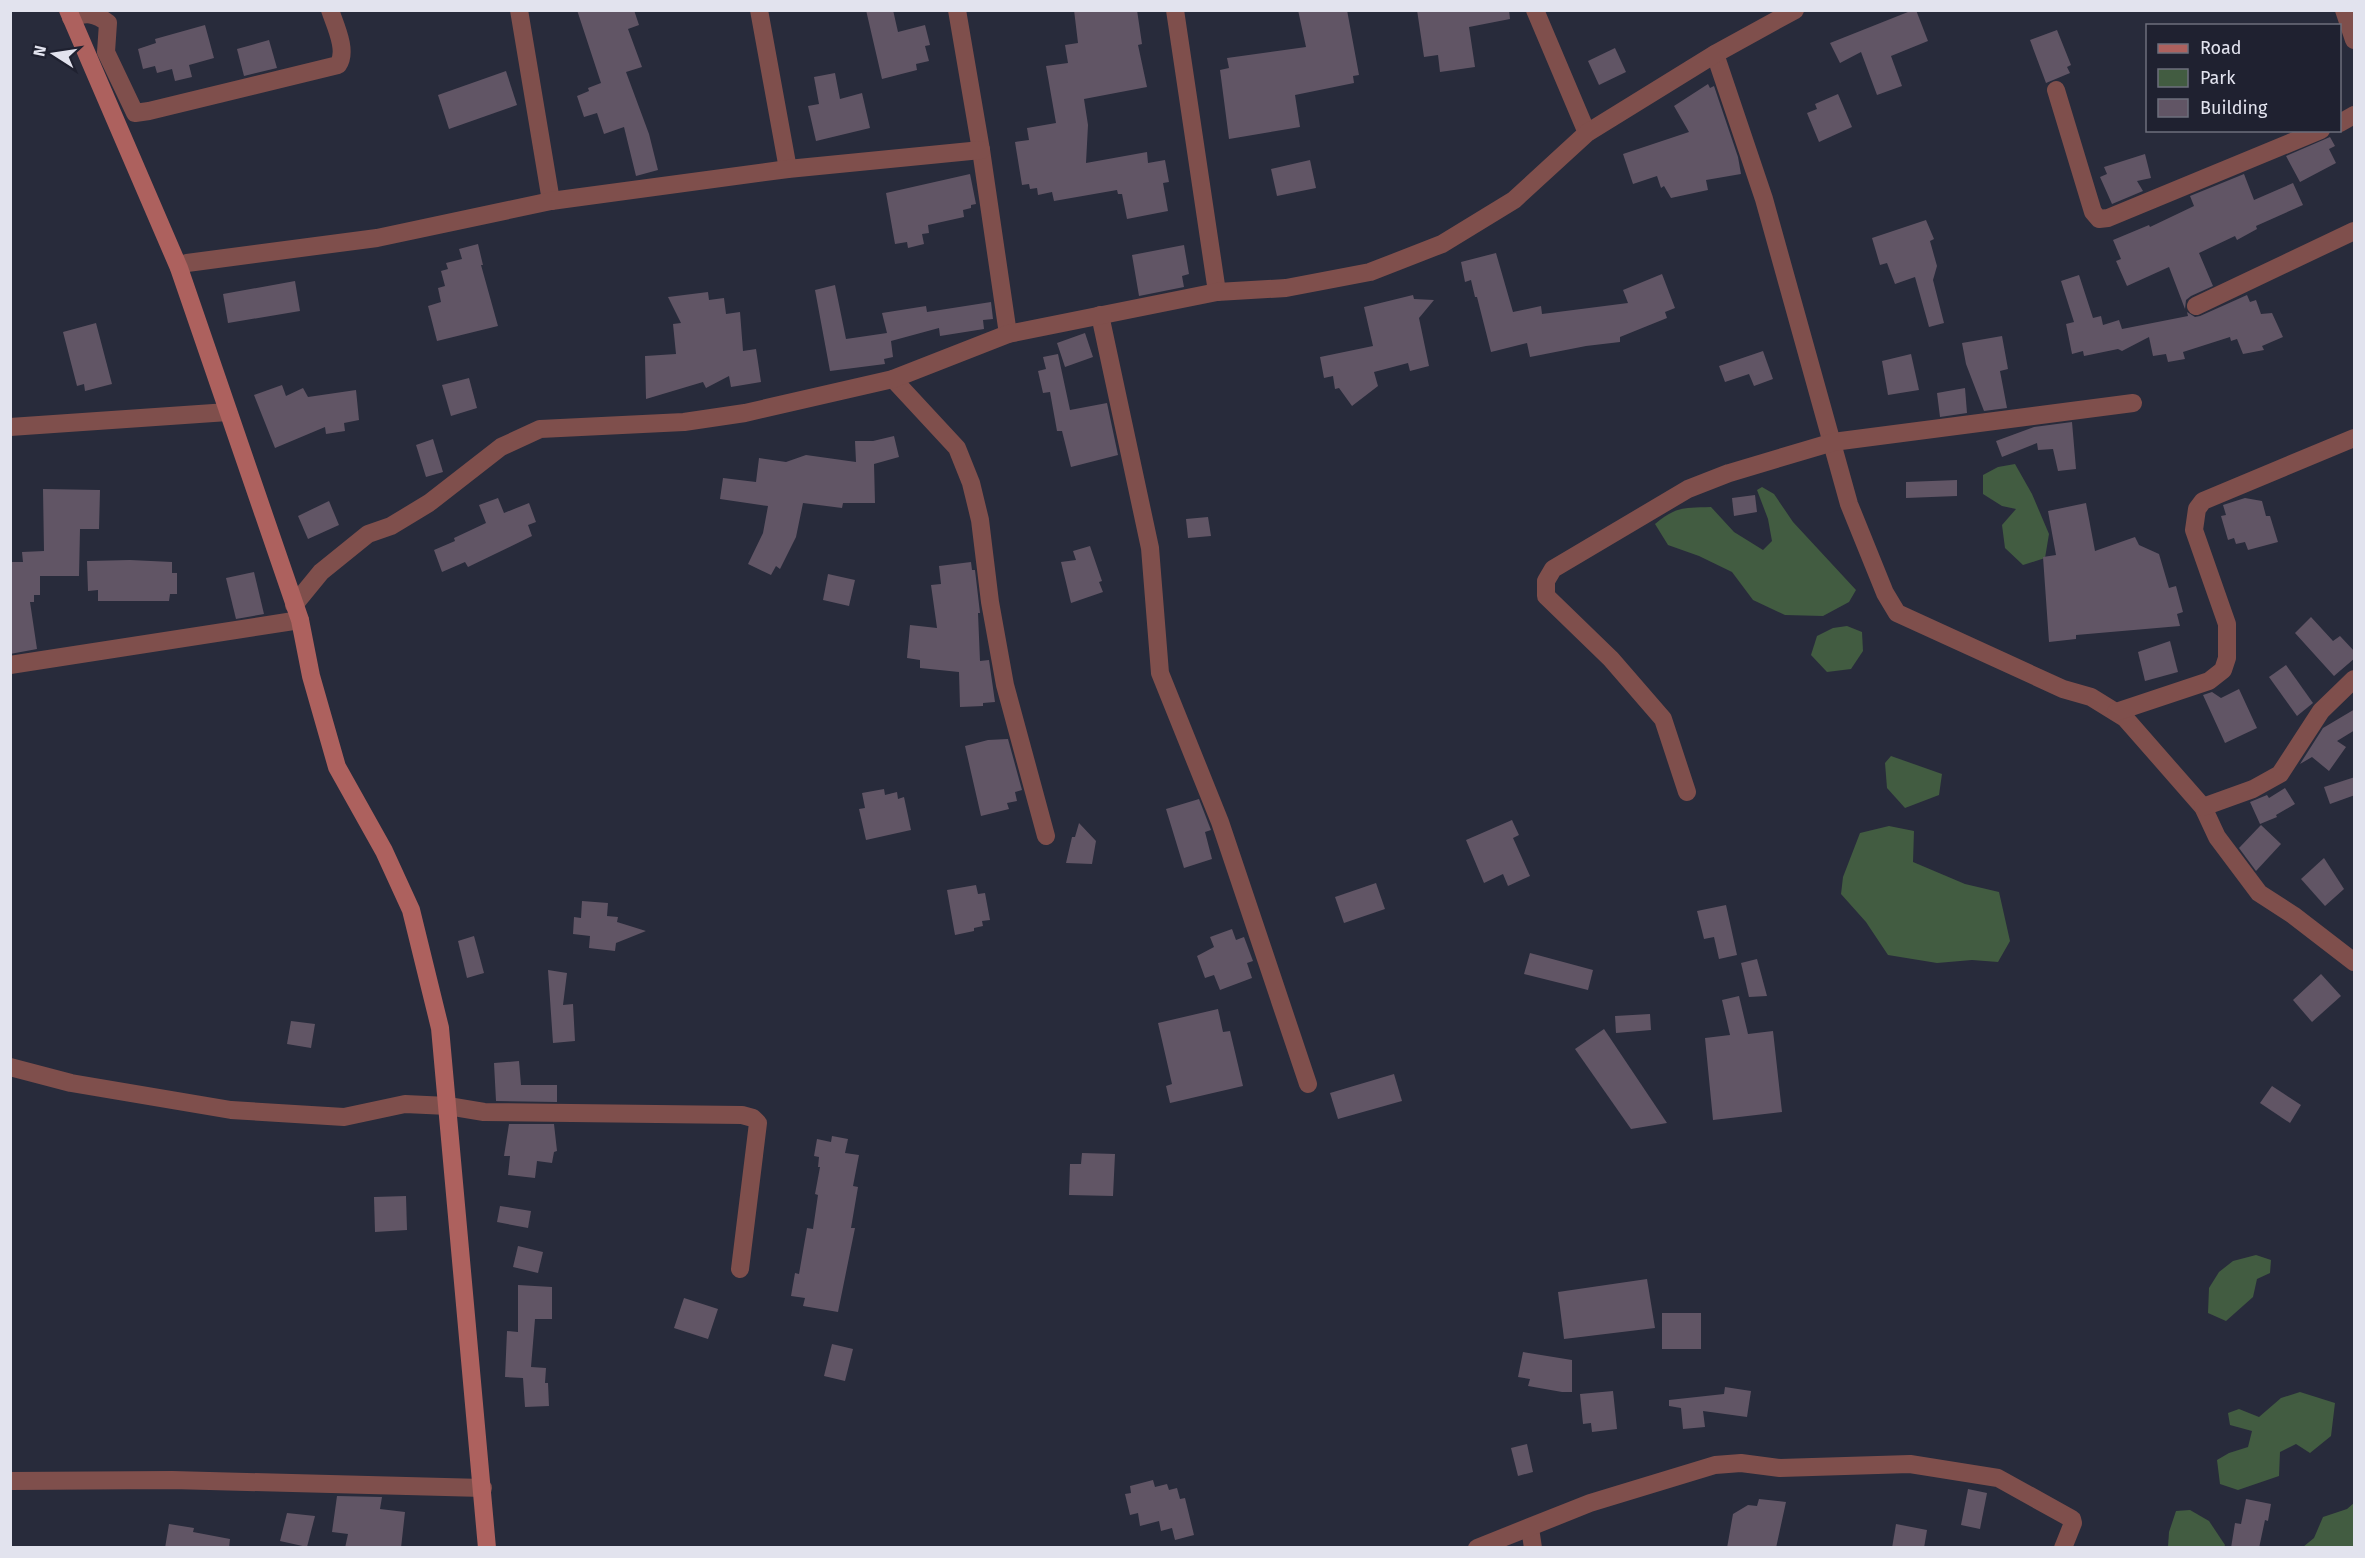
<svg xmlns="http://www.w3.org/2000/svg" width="2365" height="1558" viewBox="0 0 2365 1558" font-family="'Fira Sans',sans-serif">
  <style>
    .green { fill: #425c41 }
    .building { fill: #615565 }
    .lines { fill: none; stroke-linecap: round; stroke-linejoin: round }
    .street { stroke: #7f4f4c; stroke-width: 18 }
    .secondary { stroke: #ad615e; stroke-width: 18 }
  </style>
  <rect width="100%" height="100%" fill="#282b3b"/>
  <!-- green -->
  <g class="green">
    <polygon points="2015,464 2032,494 2049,534 2045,558 2023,565 2005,548 2002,525 2016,509 2002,506 1983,494 1983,475 1998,467"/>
    <path d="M1762 487 1774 494 1793 522 1856 590 1849 602 1823 616 1785 615 1753 600 1732 572 1699 556 1668 545 1655 524C1677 506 1683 508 1711 507L1734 532 1763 550 1772 541 1768 519 1757 490Z"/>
    <polygon points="1847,626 1862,632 1863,651 1851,669 1827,672 1811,655 1817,636 1833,628"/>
    <polygon points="1891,756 1942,774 1939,795 1905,808 1887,788 1885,763"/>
    <polygon points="1889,826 1914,831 1913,862 1965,884 1999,892 2010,941 1998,962 1972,960 1937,963 1888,955 1866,922 1841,894 1843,877 1860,833"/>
    <polygon points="2256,1255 2271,1260 2270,1273 2257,1279 2253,1297 2226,1321 2208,1313 2209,1288 2219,1272 2233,1261"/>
    <polygon points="2300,1392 2335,1403 2331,1436 2310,1453 2296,1444 2280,1452 2279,1476 2238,1490 2220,1484 2217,1460 2229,1453 2248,1447 2252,1431 2230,1425 2228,1413 2239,1409 2259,1417 2281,1398"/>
    <polygon points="2354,1503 2354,1547 2303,1547 2314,1538 2323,1517 2347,1509"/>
    <polygon points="2190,1510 2209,1521 2225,1545 2224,1547 2168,1547 2169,1532 2176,1511"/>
  </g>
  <!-- building -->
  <g class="building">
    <polygon points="577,10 634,10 639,25 628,29 642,67 626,72 649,134 658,170 636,176 624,127 604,134 597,113 584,117 577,96 589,91 588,88 601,83"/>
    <polygon points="866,10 893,10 898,32 925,25 930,45 925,46 929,61 916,64 917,70 882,79"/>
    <polygon points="1074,10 1137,10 1142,44 1138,45 1147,87 1084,99 1088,125 1086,163 1147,152 1148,163 1165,160 1169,182 1163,183 1168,211 1127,219 1122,194 1118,194 1117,190 1054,201 1052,192 1038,195 1037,188 1030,189 1029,184 1022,185 1015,142 1029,140 1027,128 1056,123 1046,66 1068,63 1065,45 1078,43"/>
    <polygon points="1298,10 1347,10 1359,75 1353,76 1354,83 1295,95 1300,127 1229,139 1220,70 1229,68 1227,58 1306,47"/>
    <polygon points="1417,10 1509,10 1510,19 1469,27 1475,67 1440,72 1438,55 1424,57"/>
    <polygon points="1913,10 1916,10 1928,41 1891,56 1902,86 1877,95 1861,52 1840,63 1830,43"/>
    <polygon points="205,25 214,58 189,65 192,77 175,81 172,69 157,73 155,66 143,69 138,49 156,43 155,39"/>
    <polygon points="2057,30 2071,65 2067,67 2070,73 2046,83 2030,40"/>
    <polygon points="269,40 277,68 244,76 237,49"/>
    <polygon points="1615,48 1626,72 1599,85 1588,61"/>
    <polygon points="506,71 517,105 449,129 438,95"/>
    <polygon points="835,73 840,99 862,93 870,128 816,141 808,106 819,104 814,77"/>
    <polygon points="1708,84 1710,88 1714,86 1738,157 1741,174 1706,180 1708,190 1671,198 1664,186 1661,188 1657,176 1633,184 1623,154 1689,132 1674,106"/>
    <polygon points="1838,94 1852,127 1819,142 1807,113 1817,109 1815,104"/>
    <polygon points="2330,137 2335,146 2329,149 2336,163 2300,182 2286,156"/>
    <polygon points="2145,154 2151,178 2137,181 2143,191 2112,204 2100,177 2107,174 2104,167"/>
    <polygon points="1310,160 1316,188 1277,196 1271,169"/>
    <polygon points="970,174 976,204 971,205 971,208 963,210 964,217 928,225 929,233 922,234 924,244 908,248 907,242 895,244 886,193"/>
    <polygon points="2244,174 2254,200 2293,183 2303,205 2256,226 2257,229 2237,240 2235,236 2199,253 2213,286 2191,296 2186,300 2185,309 2169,267 2127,286 2116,261 2121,259 2113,240 2149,225 2150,227 2194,206 2190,196"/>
    <polygon points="1926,220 1934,239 1930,241 1937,266 1933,280 1944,323 1929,327 1915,277 1895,284 1887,263 1880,265 1872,238"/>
    <polygon points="478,244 483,265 481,265 498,326 437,341 428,306 441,302 438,288 445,286 441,271 448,269 446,263 462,259 459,249"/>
    <polygon points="1184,245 1189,274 1182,276 1184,287 1139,296 1132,255"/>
    <polygon points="1496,253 1513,312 1541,306 1542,314 1628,303 1623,290 1662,274 1675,308 1665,312 1667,318 1620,337 1620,342 1586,346 1530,357 1527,343 1491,352 1477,297 1475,297 1471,280 1465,282 1461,262"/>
    <polygon points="2079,275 2093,318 2101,316 2103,325 2119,320 2122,329 2188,316 2187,312 2195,317 2200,316 2247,295 2250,302 2256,300 2261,314 2272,313 2283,337 2262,346 2264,350 2243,354 2237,339 2231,341 2230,337 2183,352 2185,359 2168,362 2166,354 2153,356 2149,337 2122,351 2118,349 2084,356 2083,351 2072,354 2066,324 2074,322 2061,281"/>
    <polygon points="295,281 300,311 228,323 223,294"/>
    <polygon points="835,285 846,339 887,333 882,313 926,306 927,312 991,302 993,319 983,320 984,329 940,336 939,328 891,341 893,357 884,359 885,364 830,371 815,290"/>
    <polygon points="708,292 709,300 724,298 726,314 740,312 743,351 756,349 761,382 731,387 729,376 706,388 703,382 646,399 645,356 676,354 673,324 681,323 668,297"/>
    <polygon points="1413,295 1414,299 1434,300 1419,318 1429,366 1410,371 1408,363 1374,372 1378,386 1352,406 1339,388 1335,389 1333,376 1324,378 1320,357 1373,346 1364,307"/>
    <polygon points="96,323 112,384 85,391 84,384 77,386 63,332"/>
    <polygon points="1085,333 1093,357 1065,367 1057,343"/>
    <polygon points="2002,336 2008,369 2000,371 2007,408 1984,411 1966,364 1962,343"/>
    <polygon points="1763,351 1773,379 1754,386 1749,374 1725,382 1719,366"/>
    <polygon points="1058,354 1070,410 1107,403 1118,455 1071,467 1062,431 1057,431 1050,392 1043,393 1038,371 1046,369 1043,357"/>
    <polygon points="1911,354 1919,390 1888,395 1882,361"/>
    <polygon points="469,378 477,408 451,416 442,385"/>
    <polygon points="282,385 286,396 303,388 308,397 356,390 359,420 344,423 345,431 326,434 325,427 275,448 254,395"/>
    <polygon points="1965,388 1967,413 1940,417 1937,393"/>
    <polygon points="2072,422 2076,469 2058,471 2053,449 2038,450 2037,443 2002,457 1996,441 2034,427"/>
    <polygon points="894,436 899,457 874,464 875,503 843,503 842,508 803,503 796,537 780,569 776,566 771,575 748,564 763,533 768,506 720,499 723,478 756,482 759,458 786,462 806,455 856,462 855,441 873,441"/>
    <polygon points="433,439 443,472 426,477 416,445"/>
    <polygon points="1957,480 1957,496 1906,498 1906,482"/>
    <polygon points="43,489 100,490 99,529 80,529 79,576 40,576 40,595 34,595 34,602 30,602 37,649 10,654 10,562 23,562 22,552 44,551"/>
    <polygon points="1755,495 1757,512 1734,516 1732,498"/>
    <polygon points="498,498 504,513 529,503 536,522 528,525 532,536 468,567 465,562 442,572 434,550 455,541 454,538 486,523 479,505"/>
    <polygon points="2245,498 2262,501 2266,516 2270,516 2278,542 2248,550 2245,542 2236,544 2234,538 2228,540 2221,516 2226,515 2223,505"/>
    <polygon points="329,501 339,525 308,539 298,516"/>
    <polygon points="2086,503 2095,551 2135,537 2139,545 2159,554 2169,588 2176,586 2183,612 2177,614 2180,626 2076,635 2076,639 2049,642 2043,557 2056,555 2048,511"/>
    <polygon points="1208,517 1211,536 1188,538 1186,519"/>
    <polygon points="1090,546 1102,581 1099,582 1103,592 1071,603 1061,562 1076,560 1073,551"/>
    <polygon points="130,560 172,562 172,573 177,573 177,594 170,594 169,601 98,601 98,590 88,591 87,561"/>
    <polygon points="971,562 972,570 975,570 980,613 978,613 980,661 989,660 995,702 983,703 983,706 960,707 959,672 920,668 920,660 907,658 910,625 937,628 931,585 941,584 939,566"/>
    <polygon points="254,572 264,614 236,619 226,578"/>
    <polygon points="828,574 855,580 849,606 823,600"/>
    <polygon points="2311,617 2333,641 2340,636 2355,652 2355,658 2334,676 2295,633"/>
    <polygon points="2170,641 2178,672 2145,681 2138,652"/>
    <polygon points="2286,665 2313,703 2297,716 2269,677"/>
    <polygon points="2239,689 2257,728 2225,743 2203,695 2212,692 2221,698"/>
    <polygon points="2355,709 2355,730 2337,741 2346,747 2329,771 2312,757 2300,764 2323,728"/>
    <polygon points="1008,739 1022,790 1015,792 1017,801 1007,803 1009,809 981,816 965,746 988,740"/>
    <polygon points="2355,777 2355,795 2330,804 2324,787"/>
    <polygon points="2285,788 2295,804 2276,815 2277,817 2260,824 2250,802 2267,795 2269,798"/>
    <polygon points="884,789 885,795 897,792 898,799 904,797 911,830 866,840 859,809 865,808 862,793"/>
    <polygon points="1199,799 1211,830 1205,832 1212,859 1184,868 1166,809"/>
    <polygon points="1512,820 1519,835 1513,838 1530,876 1508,886 1503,874 1484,883 1466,840"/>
    <polygon points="1079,823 1096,841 1092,864 1066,863 1072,837 1075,837"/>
    <polygon points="2261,825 2281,844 2256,871 2239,848"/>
    <polygon points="2324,858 2344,889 2325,906 2301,879"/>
    <polygon points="1376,883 1385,909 1344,923 1335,897"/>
    <polygon points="976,885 978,894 985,893 990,920 982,921 983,926 974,928 974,931 955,935 947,890"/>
    <polygon points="582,901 608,903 607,916 618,917 617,922 646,931 616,943 615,951 589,948 590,936 573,934 574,917 581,918"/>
    <polygon points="1726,905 1737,955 1719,959 1714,937 1704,939 1697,911"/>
    <polygon points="1232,929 1236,940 1244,937 1253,961 1247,963 1252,978 1220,990 1214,975 1205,978 1197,956 1214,947 1210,937"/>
    <polygon points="474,936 484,973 467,978 458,941"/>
    <polygon points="1530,953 1593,970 1588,990 1524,974"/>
    <polygon points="1757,959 1767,996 1749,997 1741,963"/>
    <polygon points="548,970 567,973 563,1005 573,1004 575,1041 553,1043"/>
    <polygon points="2321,974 2341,996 2312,1022 2293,1000"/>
    <polygon points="1739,996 1748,1034 1773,1031 1782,1112 1713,1120 1705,1038 1730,1035 1722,1000"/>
    <polygon points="1218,1009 1223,1032 1230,1031 1243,1086 1170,1103 1166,1086 1172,1084 1158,1023"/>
    <polygon points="1650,1014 1651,1030 1616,1033 1615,1016"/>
    <polygon points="291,1021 315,1024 311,1048 287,1044"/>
    <polygon points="1604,1029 1667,1123 1631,1129 1575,1049"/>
    <polygon points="519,1061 521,1085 557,1085 557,1102 496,1101 494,1063"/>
    <polygon points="1394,1074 1402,1101 1338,1119 1330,1093"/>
    <polygon points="2272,1086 2301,1105 2290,1123 2260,1103"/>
    <polygon points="509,1124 554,1124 557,1151 554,1152 552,1163 537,1161 535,1178 508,1175 510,1156 504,1156"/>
    <polygon points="832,1136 848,1139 845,1153 859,1155 853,1186 858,1187 851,1228 855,1228 838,1312 803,1306 805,1298 791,1296 795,1273 799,1274 807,1228 813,1229 818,1195 815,1194 820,1167 818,1167 819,1157 814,1156 817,1139 831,1142"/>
    <polygon points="1082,1153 1115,1154 1113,1196 1069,1195 1070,1164 1081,1164"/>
    <polygon points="406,1196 407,1230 375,1232 374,1197"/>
    <polygon points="500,1206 531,1211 528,1228 497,1222"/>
    <polygon points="518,1246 543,1252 538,1273 513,1267"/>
    <polygon points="1647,1279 1655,1328 1564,1339 1558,1292"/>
    <polygon points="518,1285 552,1287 552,1319 535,1319 531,1367 546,1368 545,1383 548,1383 549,1406 525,1407 523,1378 505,1377 507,1331 518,1332"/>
    <polygon points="684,1298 718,1309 708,1339 674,1328"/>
    <rect x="1662" y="1313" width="39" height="36"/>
    <polygon points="832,1344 853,1349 845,1381 824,1376"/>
    <polygon points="1523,1352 1572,1360 1572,1392 1562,1392 1528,1386 1530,1379 1518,1377"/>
    <polygon points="1725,1387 1751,1391 1747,1417 1703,1411 1705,1427 1683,1429 1681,1408 1669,1406 1669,1400 1724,1394"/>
    <polygon points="1613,1391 1617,1429 1592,1432 1591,1423 1583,1424 1580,1394"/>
    <polygon points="1527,1444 1533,1472 1518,1476 1511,1448"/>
    <polygon points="1153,1480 1155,1487 1167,1484 1169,1490 1177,1488 1180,1499 1185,1498 1194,1535 1175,1540 1172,1528 1161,1531 1159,1521 1140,1526 1138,1513 1130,1515 1125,1494 1131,1493 1130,1486"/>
    <polygon points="1968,1489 1987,1493 1980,1529 1961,1525"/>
    <polygon points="337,1496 382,1497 380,1509 405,1512 401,1548 345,1548 348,1534 332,1532"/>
    <polygon points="1759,1499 1786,1502 1776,1548 1727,1548 1733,1514 1748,1505 1757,1506"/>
    <polygon points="2246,1499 2271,1504 2268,1521 2265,1520 2259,1548 2231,1548 2235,1523 2241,1524"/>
    <polygon points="287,1513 315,1516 307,1547 280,1541"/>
    <polygon points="169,1524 194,1528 193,1532 230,1539 229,1548 165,1548"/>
    <polygon points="1896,1524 1927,1530 1924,1548 1892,1548"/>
  </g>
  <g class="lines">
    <!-- street -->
    <g class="street">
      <polyline points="519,10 551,201"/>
      <polyline points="759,10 788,169"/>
      <polyline points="957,10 981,150 1008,334"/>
      <polyline points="1175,10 1217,292"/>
      <polyline points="1535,10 1587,133"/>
      <polyline points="2344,10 2354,40"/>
      <path d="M71 18C86 12 95 13 108 23L106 52 135 113 149 111 338 65C348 51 335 25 330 10"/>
      <polyline points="1715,54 1764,199 1849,504 1885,593 1897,613 2063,689 2091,697 2125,718 2203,807 2217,837 2259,893 2293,915 2354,962"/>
      <polyline points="2056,90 2093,212 2099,219 2108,218 2321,130"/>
      <polyline points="2340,123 2354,115"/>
      <polyline points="179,268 187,263 377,238 551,201 788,169 981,150"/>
      <polyline points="2196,306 2354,231"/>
      <polyline points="1100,315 1150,548 1160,673 1220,822 1308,1084"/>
      <polyline points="893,379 957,448 971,483 980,520 990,602 1005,685 1046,836"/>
      <polyline points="10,427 228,412"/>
      <polyline points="294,605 321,572 368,534 391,526 429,503 501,447 540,429 684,422 745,413 893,379 1008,334 1217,292 1286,288 1370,272 1442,244 1514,200 1587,133 1715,54 1795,10"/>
      <polyline points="10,665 300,620"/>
      <polyline points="2116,712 2209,681 2223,670 2227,658 2227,624 2194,530 2197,509 2203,501 2354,438"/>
      <polyline points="1687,792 1663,719 1611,659 1546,596 1546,581 1553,569 1688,489 1729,473 1833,442 2133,403"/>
      <polyline points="2203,807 2253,789 2280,774 2321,711 2354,679"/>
      <polyline points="10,1067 71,1083 231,1110 344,1117 405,1104 448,1106 484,1112 742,1115 753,1118 758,1123 740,1269"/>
      <polyline points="10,1481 172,1480 483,1488"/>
      <polyline points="1530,1528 1533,1548"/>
      <polyline points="1477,1548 1590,1503 1715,1465 1741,1463 1780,1468 1910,1464 1998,1478 2072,1519 2073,1523 2063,1548"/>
    </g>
    <!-- secondary -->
    <polyline class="secondary" points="68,10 179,268 300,620 311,676 337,767 384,851 411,910 440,1028 487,1548"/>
  </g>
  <!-- border -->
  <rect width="2365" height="1558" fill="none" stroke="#e2e3ee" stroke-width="24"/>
  <!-- legend -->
  <rect x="2146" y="24" width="195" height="108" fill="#1f2130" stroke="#6d6f7c" stroke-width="1.5"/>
  <rect x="2158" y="44" width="30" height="9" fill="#ad615e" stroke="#6d6f7c" stroke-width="1.5"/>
  <text x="2200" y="54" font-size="18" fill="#e2e3ee">Road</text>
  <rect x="2158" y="69" width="30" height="18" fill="#425c41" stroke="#6d6f7c" stroke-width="1.5"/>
  <text x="2200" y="84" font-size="18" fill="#e2e3ee">Park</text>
  <rect x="2158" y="99" width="30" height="18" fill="#615565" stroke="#6d6f7c" stroke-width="1.5"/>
  <text x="2200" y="114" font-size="18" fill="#e2e3ee">Building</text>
  <!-- north arrow -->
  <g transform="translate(54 54) rotate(282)" stroke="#1f2130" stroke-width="4.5" paint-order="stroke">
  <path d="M0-4.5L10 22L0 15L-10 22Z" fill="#e2e3ee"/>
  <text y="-9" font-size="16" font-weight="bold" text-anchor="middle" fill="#e2e3ee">N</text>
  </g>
</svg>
